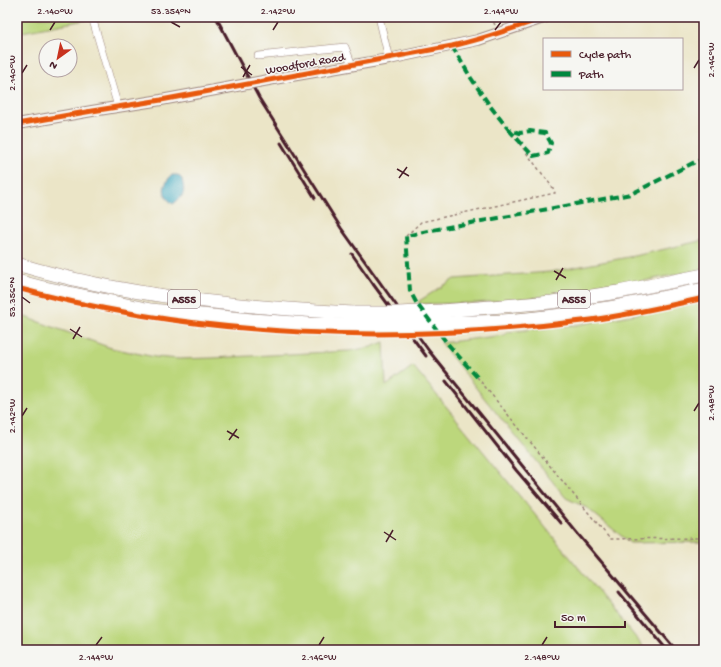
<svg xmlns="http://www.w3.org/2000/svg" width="721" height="667" viewBox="0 0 721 667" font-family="'Gochi Hand',sans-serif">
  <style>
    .green { fill: #bcd77c; stroke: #837b54 }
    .water { fill: #40a9c0; stroke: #456476 }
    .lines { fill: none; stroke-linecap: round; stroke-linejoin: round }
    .street-casing { stroke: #9a8279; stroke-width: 8 }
    .secondary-casing { stroke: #9a8279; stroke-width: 12 }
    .highway-casing { stroke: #9a8279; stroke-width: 14 }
    .path { stroke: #9a8279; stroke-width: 1.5; stroke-dasharray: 3 3; stroke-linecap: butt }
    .street { stroke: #fff; stroke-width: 7 }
    .secondary { stroke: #fff; stroke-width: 10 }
    .highway { stroke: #fff; stroke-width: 13 }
    .rail { stroke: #4a1f2b; stroke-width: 3 }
    .secondary-bridge-casing { stroke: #9a8279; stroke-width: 12; stroke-linecap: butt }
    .highway-bridge-casing { stroke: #9a8279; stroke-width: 14; stroke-linecap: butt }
    .secondary-bridge { stroke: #fff; stroke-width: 10 }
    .highway-bridge { stroke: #fff; stroke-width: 13 }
    .quiet { stroke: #00873e; stroke-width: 4; stroke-dasharray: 8 4; stroke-linecap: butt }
    .cycleway-casing { stroke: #f6f6f2; stroke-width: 8 }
    .cycleway { stroke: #e8590c; stroke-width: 5 }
    .ticks { fill: none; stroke: #4a1f2b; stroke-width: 1.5 }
    .labels { text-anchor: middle; stroke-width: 3; stroke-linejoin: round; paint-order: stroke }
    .shield { fill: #f6f6f2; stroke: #7e6067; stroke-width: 1 }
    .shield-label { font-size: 11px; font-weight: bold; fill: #4a1f2b }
    .street-label { font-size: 12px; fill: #4a1f2b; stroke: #f6f6f2 }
    .neatline { fill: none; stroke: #4a1f2b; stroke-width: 1.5 }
    .ticks-label { font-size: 10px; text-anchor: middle; fill: #4a1f2b }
  </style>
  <rect width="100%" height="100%" fill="#f6f6f2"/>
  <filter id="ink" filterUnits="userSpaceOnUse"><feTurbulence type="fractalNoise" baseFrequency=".025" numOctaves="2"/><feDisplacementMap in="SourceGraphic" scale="8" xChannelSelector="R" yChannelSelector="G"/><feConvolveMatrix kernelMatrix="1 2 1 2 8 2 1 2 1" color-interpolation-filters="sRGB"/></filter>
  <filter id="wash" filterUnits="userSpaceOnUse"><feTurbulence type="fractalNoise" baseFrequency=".012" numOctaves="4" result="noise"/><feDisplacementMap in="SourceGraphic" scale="16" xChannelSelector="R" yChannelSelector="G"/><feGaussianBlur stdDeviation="0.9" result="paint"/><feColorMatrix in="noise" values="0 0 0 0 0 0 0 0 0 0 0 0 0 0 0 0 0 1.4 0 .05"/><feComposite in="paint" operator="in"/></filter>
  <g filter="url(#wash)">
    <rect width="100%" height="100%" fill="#ebe5c7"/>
    <!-- green -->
    <g class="green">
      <polygon points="17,17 89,17 90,19 17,33"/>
      <polygon points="704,240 704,269 584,293 476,303 419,304 419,301 454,279 550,272 639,255"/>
      <polygon points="704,301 704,542 630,543 587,508 566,498 480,393 441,343 504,335 507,332 576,325 610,319"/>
      <polygon points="17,314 111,348 155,357 179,359 212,358 349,351 371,347 384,342 386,386 413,366 646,650 17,650"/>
    </g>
    <!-- water -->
    <path class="water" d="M172 175H178L182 179C185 193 185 195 173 204 161 195 162 185 172 175Z"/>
  </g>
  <g filter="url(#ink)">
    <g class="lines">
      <defs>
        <g id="street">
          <polyline points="92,17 118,107"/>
          <polyline points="379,17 389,59"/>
          <polyline points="258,56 345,47 352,65"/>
        </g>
        <g id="secondary">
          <polyline points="274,79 389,59 478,40 546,17"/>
          <polyline points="17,124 92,111 161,100 226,88"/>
        </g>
        <g id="highway">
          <path d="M17 264C126 297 241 307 354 313"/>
          <polyline points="17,281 40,287 151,310 252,320 309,324 356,325"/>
          <polyline points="442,311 552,302 618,292 704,275"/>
          <path d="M444 323C463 322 483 322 502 321 570 317 637 303 704 289"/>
        </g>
      </defs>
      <!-- street casing -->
      <use href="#street" class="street-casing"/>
      <!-- secondary casing -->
      <use href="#secondary" class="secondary-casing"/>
      <!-- highway casing -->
      <use href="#highway" class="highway-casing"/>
      <!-- path -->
      <g class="path">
        <polyline points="491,17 495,25"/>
        <polyline points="406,236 421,222 555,193 553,188 509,130"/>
        <polyline points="477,377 610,539 704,538"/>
      </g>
      <!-- street -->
      <use href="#street" class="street"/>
      <!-- secondary -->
      <use href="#secondary" class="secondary"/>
      <!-- highway -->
      <use href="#highway" class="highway"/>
      <!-- rail -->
      <g class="rail">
        <polyline points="216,17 259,98 341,228 429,351 577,533 676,650"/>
        <polyline points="281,143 315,198"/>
        <polyline points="352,254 373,284 426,356"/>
        <polyline points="446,381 516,470 562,524"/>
        <polyline points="619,592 667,650"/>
      </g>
      <defs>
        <polyline id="secondary-bridge" points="226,88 274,79"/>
        <g id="highway-bridge">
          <polyline points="354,313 398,313 442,311"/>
          <polyline points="356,325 444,323"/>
        </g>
      </defs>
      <!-- secondary-bridge casing -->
      <use href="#secondary-bridge" class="secondary-bridge-casing"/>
      <!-- highway-bridge casing -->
      <use href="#highway-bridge" class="highway-bridge-casing"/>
      <!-- secondary-bridge -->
      <use href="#secondary-bridge" class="secondary-bridge"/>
      <!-- highway-bridge -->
      <use href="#highway-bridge" class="highway-bridge"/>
      <!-- quiet -->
      <g class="quiet">
        <polyline points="452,46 471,78 490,106 509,130 520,133 530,131 545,133 551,143 548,153 533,156 509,130"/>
        <polyline points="477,377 447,343 417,304 410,291 406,236 432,230 631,194 695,162 704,159"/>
      </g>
      <defs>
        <g id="cycleway">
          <path d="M17 124 92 111 161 100 452 46C484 39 515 28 546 17"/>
          <path d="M17 288C203 339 401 344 591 320 629 315 667 306 704 298"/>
        </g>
      </defs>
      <!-- cycleway casing -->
      <use href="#cycleway" class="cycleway-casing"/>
      <!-- cycleway -->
      <use href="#cycleway" class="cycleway"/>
    </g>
  </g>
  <!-- ticks -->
  <path class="ticks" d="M171 22 180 27M50 30 55 22M273 30 278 22M495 30 501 22M241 67 252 75M694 68 699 60M22 73 27 65M243 77 250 65M397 169 409 176M399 178 407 167M554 271 566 278M556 280 563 268M22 297 30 303M70 329 82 337M73 339 80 327M694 411 699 403M22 416 27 408M227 431 239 438M229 440 237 429M384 532 396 540M386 542 393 530M96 645 102 637M319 645 324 637M542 645 547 637"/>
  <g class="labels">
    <!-- shield labels -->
    <g class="shield">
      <rect x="168" y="290" width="32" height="18" rx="3"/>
      <rect x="558" y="290" width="32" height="18" rx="3"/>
    </g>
    <g class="shield-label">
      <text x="184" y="303">A555</text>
      <text x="574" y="303">A555</text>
    </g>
    <!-- street labels -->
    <g class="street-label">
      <text transform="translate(305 63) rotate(-10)" y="4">Woodford Road</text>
    </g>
  </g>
  <!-- margin -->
  <rect width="721" height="667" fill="none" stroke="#f6f6f2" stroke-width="44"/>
  <!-- legend -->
  <rect x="543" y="38" width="140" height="52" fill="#f6f6f2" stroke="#b1a0a2"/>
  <rect x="551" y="51" width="20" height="6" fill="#e8590c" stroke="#b1a0a2"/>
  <text x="579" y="58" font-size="12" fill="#4a1f2b">Cycle path</text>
  <rect x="551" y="71" width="20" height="6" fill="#00873e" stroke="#b1a0a2"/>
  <text x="579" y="78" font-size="12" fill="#4a1f2b">Path</text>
  <!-- north arrow -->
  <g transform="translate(58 58) rotate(213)"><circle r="19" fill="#f6f6f2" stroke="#b1a0a2"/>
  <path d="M0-3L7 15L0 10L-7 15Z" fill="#c8321e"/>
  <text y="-6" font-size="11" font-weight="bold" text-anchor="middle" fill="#4a1f2b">N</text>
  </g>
  <!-- scale -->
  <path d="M555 621v6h70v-6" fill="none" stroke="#4a1f2b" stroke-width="2"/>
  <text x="561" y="621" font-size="12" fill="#4a1f2b" stroke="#f6f6f2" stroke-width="3" paint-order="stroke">50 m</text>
  <rect x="22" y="22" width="677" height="623" class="neatline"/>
  <g class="ticks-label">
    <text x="55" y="14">2.140°W</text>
    <text x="171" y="14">53.354°N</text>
    <text x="278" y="14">2.142°W</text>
    <text x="501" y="14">2.144°W</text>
    <text transform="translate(710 60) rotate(-90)" y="4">2.146°W</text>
    <text transform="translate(11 73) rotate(-90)" y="4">2.140°W</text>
    <text transform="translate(11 297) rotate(-90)" y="4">53.356°N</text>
    <text transform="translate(710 403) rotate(-90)" y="4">2.148°W</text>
    <text transform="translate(11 416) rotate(-90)" y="4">2.142°W</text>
    <text x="96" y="660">2.144°W</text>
    <text x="319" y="660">2.146°W</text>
    <text x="542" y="660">2.148°W</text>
  </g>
</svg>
